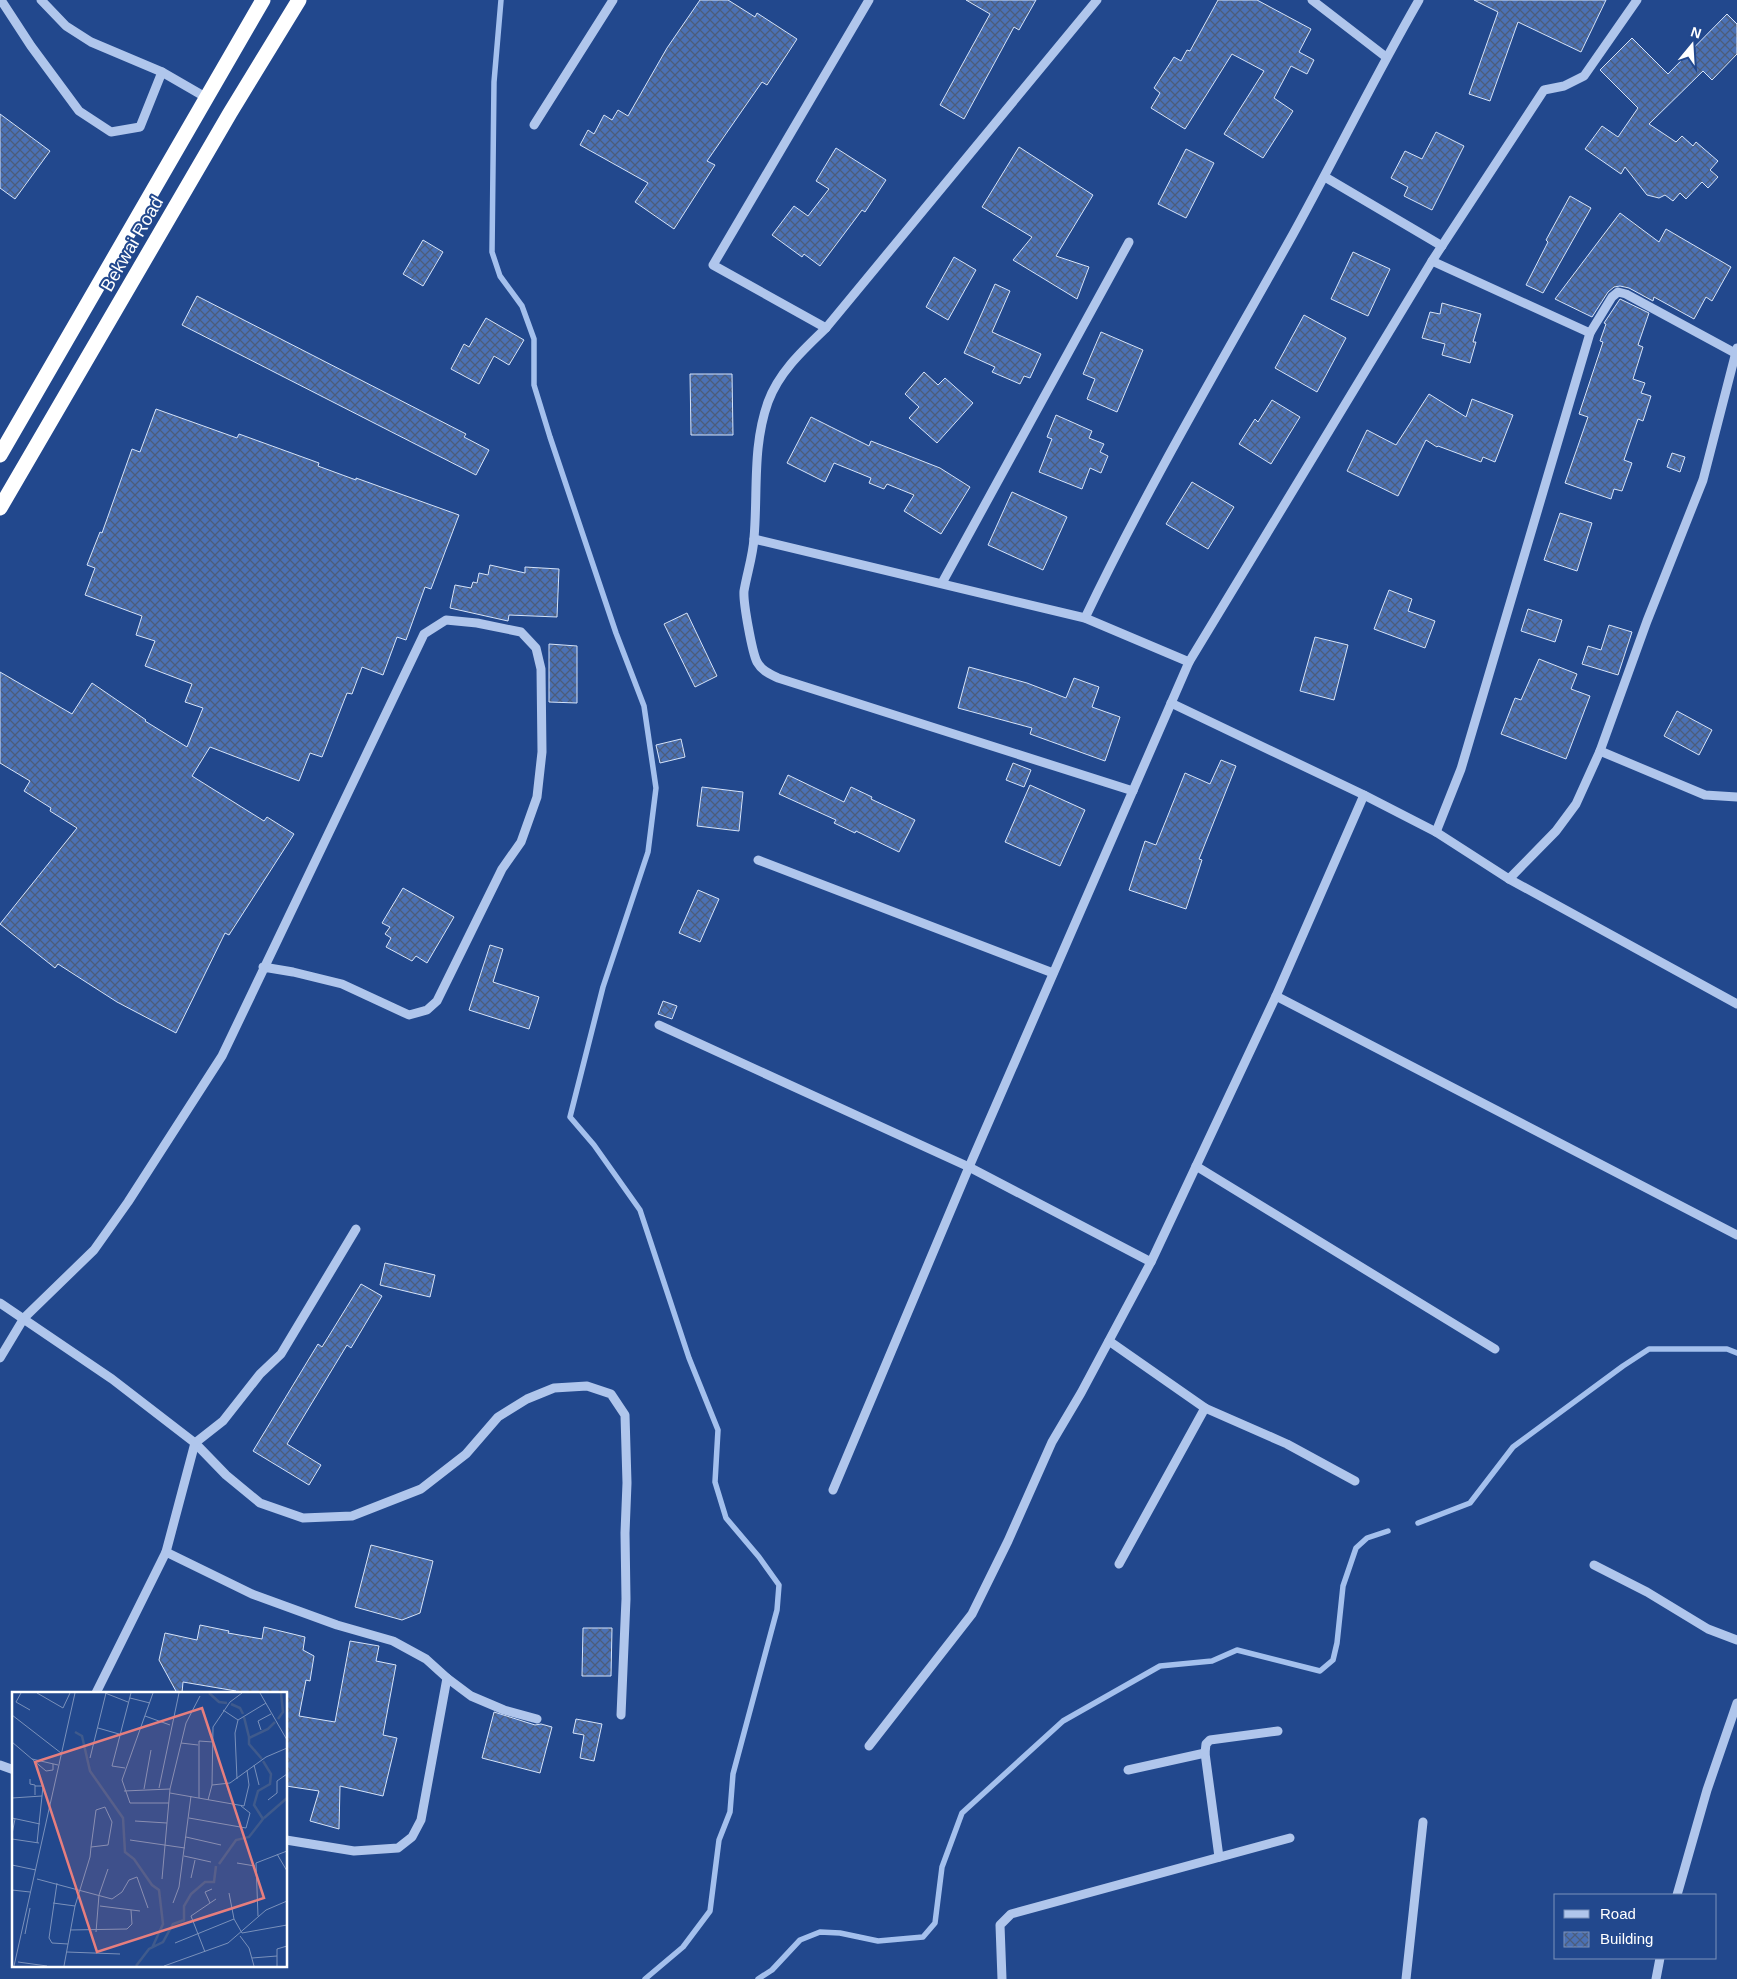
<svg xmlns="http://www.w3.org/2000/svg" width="1737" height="1979" viewBox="0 0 1737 1979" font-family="Helvetica,sans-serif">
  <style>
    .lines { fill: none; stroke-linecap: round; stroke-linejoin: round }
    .stream { stroke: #a4c0ed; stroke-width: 5.5 }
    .building { fill: url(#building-cross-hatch); stroke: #d5e3f9 }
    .minor { stroke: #b0c6ec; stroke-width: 9 }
    .highway { stroke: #fff; stroke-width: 15 }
    .labels { text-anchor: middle; stroke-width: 4; stroke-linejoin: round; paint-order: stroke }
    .street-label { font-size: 18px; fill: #fff; stroke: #22488d }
    .inset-river { fill: none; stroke: #3f5a8c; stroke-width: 2.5 }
    .inset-road { fill: none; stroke: #7a91bb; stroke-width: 1 }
    .view { fill: #e67e7e; fill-opacity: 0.15; stroke: #e67e7e; stroke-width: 2.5 }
    .inset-edge { fill: none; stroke: #fff; stroke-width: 2.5 }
  </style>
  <defs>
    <pattern id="building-cross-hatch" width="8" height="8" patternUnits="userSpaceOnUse" patternTransform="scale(1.25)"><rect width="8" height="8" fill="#4b71b4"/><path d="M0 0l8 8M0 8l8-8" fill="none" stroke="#4c5d7b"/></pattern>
  </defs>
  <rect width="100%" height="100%" fill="#22488d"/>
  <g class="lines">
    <!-- stream -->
    <g class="stream">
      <polyline points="501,0 494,82 492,252 500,276 522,306 534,339 534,385 550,437 616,633 644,706 656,788 648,852 603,987 570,1117 594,1145 640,1210 689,1358 718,1430 715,1482 726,1518 759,1557 779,1585 777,1610 733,1774 730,1812 719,1840 710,1911 683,1947 645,1979"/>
      <polyline points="1418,1523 1470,1503 1513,1447 1623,1366 1649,1349 1727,1349 1737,1353"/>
      <polyline points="758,1979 772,1970 800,1940 820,1932 840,1933 878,1941 923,1937 935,1923 942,1867 962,1813 1063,1721 1160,1666 1212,1661 1237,1650 1320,1671 1333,1660 1337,1643 1343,1586 1356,1548 1367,1538 1388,1531"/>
    </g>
  </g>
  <!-- building -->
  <g class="building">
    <polygon points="700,0 728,0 755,17 757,13 797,39 767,85 762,82 707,161 715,165 674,229 635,202 648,183 580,145 588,130 594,134 604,115 612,120 618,110 628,116 667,48"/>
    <polygon points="966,0 1036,0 1019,30 1014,27 964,119 940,105 990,14"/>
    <polygon points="1218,0 1257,0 1311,29 1299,52 1314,60 1307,74 1291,66 1274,98 1293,111 1263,158 1224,134 1264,71 1232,54 1185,129 1151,108 1160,93 1154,88 1174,57 1181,61 1187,50 1190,51"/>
    <polygon points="1474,0 1606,0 1581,52 1518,22 1490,101 1469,94 1498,12"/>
    <polygon points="1727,14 1737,24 1737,54 1712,80 1703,71 1649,124 1676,142 1682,136 1693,146 1696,142 1718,161 1710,170 1718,177 1708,188 1702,182 1686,199 1680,193 1673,201 1665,195 1659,198 1647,195 1625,167 1621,174 1585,149 1602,126 1618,137 1638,108 1600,70 1632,38 1668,74"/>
    <polygon points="0,114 50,151 15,199 0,188"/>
    <polygon points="1436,132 1464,146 1432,210 1404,196 1408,187 1391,178 1405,151 1422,159"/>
    <polygon points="1019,147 1093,195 1056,256 1089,267 1077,299 1013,260 1032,237 982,207"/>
    <polygon points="836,148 886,180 865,212 862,210 820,266 804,254 802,257 772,235 794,206 808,216 829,189 816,181"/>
    <polygon points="1186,149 1214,163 1186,218 1158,204"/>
    <polygon points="1570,196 1591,208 1543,293 1526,285 1548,242 1546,240"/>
    <polygon points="1620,213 1659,242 1666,229 1731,267 1712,301 1706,297 1694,319 1654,297 1653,301 1629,288 1620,286 1614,287 1608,292 1592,317 1555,299"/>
    <polygon points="423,240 443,252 423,286 403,274"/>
    <polygon points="1353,252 1390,269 1368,316 1331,299"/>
    <polygon points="954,257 976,270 948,320 926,307"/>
    <polygon points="995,284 1010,291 992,332 1041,354 1030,378 1024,376 1020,384 992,372 995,367 964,353"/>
    <polygon points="197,296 466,434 464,437 489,450 476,475 182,325"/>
    <polygon points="1620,299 1649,313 1638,345 1643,347 1633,379 1645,383 1641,393 1651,396 1643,421 1638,419 1624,460 1632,463 1622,491 1614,489 1611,499 1565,483 1588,417 1579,414 1603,342 1600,341 1606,324 1604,323"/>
    <polygon points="1442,303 1481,314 1473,342 1476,342 1470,363 1442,355 1445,344 1422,338 1430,312 1440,314"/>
    <polygon points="1304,315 1346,338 1317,392 1275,368"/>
    <polygon points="486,318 524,340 509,365 494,356 479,384 451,369 464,344 469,347"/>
    <polygon points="1101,332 1143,350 1117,412 1087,399 1095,379 1083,374"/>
    <polygon points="924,372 938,385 945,378 973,403 937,443 909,418 919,407 905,394"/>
    <polygon points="690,374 732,374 733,435 691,435"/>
    <polygon points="1429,394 1466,417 1472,399 1513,415 1495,462 1483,457 1481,462 1438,446 1437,447 1426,440 1398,496 1347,471 1367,430 1396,445"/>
    <polygon points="1272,400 1300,417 1271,464 1239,444 1255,419 1258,422"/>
    <polygon points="156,409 237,438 239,434 319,463 318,466 356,480 356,478 459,515 431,589 425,587 406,640 397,637 383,675 362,667 352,694 347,693 322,757 310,753 299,781 210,747 192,776 264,821 267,817 294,834 229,935 225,933 176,1033 117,1002 58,964 55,968 0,924 77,828 50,811 51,808 24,791 30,781 0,763 0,672 72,714 92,683 146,720 145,721 187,747 203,708 185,702 192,684 145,666 155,641 136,635 142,616 85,595 95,568 87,565 100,532 102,533 132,449 140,452"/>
    <polygon points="1056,415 1092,431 1089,438 1104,444 1100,452 1108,456 1101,473 1090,468 1082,489 1039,472 1052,439 1047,437"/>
    <polygon points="811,417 869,446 871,441 940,468 970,487 941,534 904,511 914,495 887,484 884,489 869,483 871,478 834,463 825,482 787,463"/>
    <polygon points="1672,453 1685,457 1680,472 1667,467"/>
    <polygon points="1192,482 1234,507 1208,549 1166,524"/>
    <polygon points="1012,492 1067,517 1043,570 988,545"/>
    <polygon points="1560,513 1592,523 1577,571 1544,560"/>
    <polygon points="490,565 525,573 525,567 559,569 557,617 509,615 508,621 450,608 455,585 471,588 473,582 477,583 479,573 488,575"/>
    <polygon points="1389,590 1412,599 1408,611 1435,621 1425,648 1374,629"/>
    <polygon points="1528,609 1562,620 1555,642 1521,631"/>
    <polygon points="687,613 717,676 695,687 664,624"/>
    <polygon points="1609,625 1632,632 1618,675 1582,664 1588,646 1601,650"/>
    <polygon points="1315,637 1348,645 1334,700 1300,691"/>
    <polygon points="549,644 577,646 577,703 549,702"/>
    <polygon points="1539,659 1577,674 1571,689 1590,696 1566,759 1501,734 1515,698 1521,700"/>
    <polygon points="969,667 1027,683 1066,698 1074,678 1099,687 1092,707 1120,717 1105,761 1030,734 1032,728 958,708"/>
    <polygon points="1677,711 1712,730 1699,755 1664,736"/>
    <polygon points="681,739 685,757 660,763 656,745"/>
    <polygon points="1221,760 1236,766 1199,859 1202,860 1186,909 1129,890 1145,841 1156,845 1185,773 1210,784"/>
    <polygon points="1013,763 1031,770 1024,787 1006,780"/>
    <polygon points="788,775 844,802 851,787 872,797 871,799 915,820 899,852 856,831 855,833 834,823 836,820 779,794"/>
    <polygon points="1030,785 1085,810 1060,866 1005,842"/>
    <polygon points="702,787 743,792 739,831 697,826"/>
    <polygon points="403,888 454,917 427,963 416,956 412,961 386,947 391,938 385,934 390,927 382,923"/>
    <polygon points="698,890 719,899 700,942 679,933"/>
    <polygon points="490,945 503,949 493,982 539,997 529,1029 469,1010"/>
    <polygon points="663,1001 677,1006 672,1019 658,1014"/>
    <polygon points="385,1263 435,1275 430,1297 380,1285"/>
    <polygon points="361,1284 382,1296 351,1348 347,1345 287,1444 321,1465 309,1485 253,1451 318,1344 322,1347"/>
    <polygon points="371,1545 433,1561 420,1613 402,1620 355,1607"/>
    <polygon points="200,1625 229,1631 228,1633 262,1639 264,1627 305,1637 303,1650 314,1656 310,1681 306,1680 299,1716 335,1722 350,1641 379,1646 376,1661 396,1665 383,1735 397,1738 383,1796 340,1786 339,1829 310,1821 319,1791 286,1786 286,1693 236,1693 236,1691 183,1682 182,1693 177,1693 159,1660 165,1633 197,1640"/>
    <polygon points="583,1628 612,1628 611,1676 582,1676"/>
    <polygon points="494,1712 535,1725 541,1724 552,1727 540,1773 482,1758"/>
    <polygon points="576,1719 602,1724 594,1761 580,1758 584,1735 573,1733"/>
  </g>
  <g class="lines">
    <!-- minor -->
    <g class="minor">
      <polyline points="1,0 31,46 79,111 111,132 140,127 162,72"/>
      <polyline points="41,0 66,26 91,42 162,72 207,98"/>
      <path d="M1097 0 826 328C803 350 779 372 768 402 752 447 758 493 754 538 753 556 747 573 744 591 743 602 752 652 757 662 762 671 770 674 778 678L1133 791"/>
      <polyline points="1312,0 1386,57"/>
      <polyline points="534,125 613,0"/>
      <polyline points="1325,177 1442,246"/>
      <polyline points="1432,261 1590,333"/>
      <polyline points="826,328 713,265 869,0"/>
      <polyline points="754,539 1085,618 1189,662"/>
      <polyline points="942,583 1129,242"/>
      <path d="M1085 618C1147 488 1221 363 1292 236 1335 158 1374 78 1419 0"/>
      <polyline points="1171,703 1364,795 1436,832 1509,879 1737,1004"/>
      <polyline points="1600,751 1705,795 1737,797"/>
      <polyline points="1436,832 1461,769 1590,333 1612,297 1618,292 1626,294 1735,353"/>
      <polyline points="758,860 1053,973"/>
      <polyline points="1509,879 1556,831 1576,804 1600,751 1647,621 1703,480 1737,348"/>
      <polyline points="1276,996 1737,1235"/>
      <polyline points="659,1025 969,1167 1151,1262"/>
      <polyline points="1196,1166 1495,1349"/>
      <polyline points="0,1303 112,1379 195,1443 226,1475 260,1503 303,1518 352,1516 421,1489 466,1454 498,1417 527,1399 554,1388 587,1386 611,1394 625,1415 627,1483 625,1533 626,1599 621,1715"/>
      <polyline points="1109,1341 1205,1408 1287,1444 1355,1481"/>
      <polyline points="0,1358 24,1318 94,1250 128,1202 222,1056 424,634 446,620 477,623 521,632 536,648 541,669 542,752 537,797 521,842 502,869 437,1001 427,1010 409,1015 342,984 293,972 263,967"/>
      <polyline points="833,1490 969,1167 1189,662 1432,261 1544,90 1564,86 1584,76 1637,0"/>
      <polyline points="166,1552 252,1594 337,1625 393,1641 426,1659 447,1678 471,1696 504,1710 537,1719"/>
      <polyline points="1119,1564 1205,1408"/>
      <polyline points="1594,1565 1647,1592 1708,1629 1737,1640"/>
      <polyline points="96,1693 166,1552 195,1443 223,1421 260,1374 281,1354 356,1229"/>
      <polyline points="869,1746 972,1614 1008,1541 1052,1442 1081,1393 1151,1262 1276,996 1364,795"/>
      <polyline points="0,1765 14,1770"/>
      <polyline points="1128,1770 1205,1753"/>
      <polyline points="286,1840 354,1851 398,1848 412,1837 421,1820 447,1678"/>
      <polyline points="1219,1857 1205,1753 1206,1744 1210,1740 1278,1731"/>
      <polyline points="1677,1895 1707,1790 1737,1703"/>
      <polyline points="1002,1979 1000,1925 1011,1914 1290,1838"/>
      <polyline points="1406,1979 1423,1822"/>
      <polyline points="1656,1979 1660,1958"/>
    </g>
    <!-- highway -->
    <g class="highway">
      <polyline points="0,455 263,0"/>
      <polyline points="0,508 230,113 299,0"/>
    </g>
  </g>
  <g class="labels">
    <!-- street labels -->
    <g class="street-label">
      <text transform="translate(132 244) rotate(-60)" y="6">Bekwai Road</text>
    </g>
  </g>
  <!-- overview -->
  <g transform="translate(12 1692)">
    <rect width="275" height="275" fill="#22488d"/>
    <path class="inset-river" d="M197 1 207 10 215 11M219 12 228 16 231 22M232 25 237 45M266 27 271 20 269 1M63 40 70 44 78 79 111 126 113 160 122 167 140 193 147 198 151 232 140 256M250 67 237 52V46L256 37 263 30M252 126 275 106M207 172 224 148 237 145 251 127 242 113 246 99 258 92 259 82 251 69M124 274 137 257 151 250 161 232 172 228V214L179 202 193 190H202L204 174"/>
    <path class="inset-road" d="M9 1 4 10 18 18M25 1 51 16 58 1M93 1 116 10M141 1 110 88 118 111H157M248 1 275 48M118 6 138 11M211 18 226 28M0 23 49 61M133 24 158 33M86 36 107 42M249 38 246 29 259 22M0 50 34 79 41 78V72M169 51 186 53M78 66 94 1M20 67 46 73M242 73 247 93M113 76 100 74 119 1M18 87V92L23 93V103M225 87 223 41 226 28 254 11M200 93 218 91 254 65 275 56M23 94H31L30 104M147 96 167 1M132 97 139 58M112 99 158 97M158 101 232 114 237 93 235 78M0 106 30 104 25 151M187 106V49L201 50M196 108 200 93 201 35 218 10 230 1M256 108 265 101V89L275 82M0 126 28 132M177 126 234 136 238 121 229 114M123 129 155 131M0 142 3 127M174 145 209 153M0 147 27 151M118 148 173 156M265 162 275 179M172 164 199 170M225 171 243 174M0 173 24 178M179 186 183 168M25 187 100 207 110 200 117 188 125 185 136 216M150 187 158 97 174 31 188 4M45 191 37 246 40 251 56 252M0 198 18 200M217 201 222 227 230 241 275 233M41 211 63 214M161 211 167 195 179 104M198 211 193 200 200 197M88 214 128 219M246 224 244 171 275 159M58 238 115 237 120 232 119 218M84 240 87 203 96 177M13 242 18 216M228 244 237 256 242 274M163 251 222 227M55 260 108 262M193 260 179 224 204 207M240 266 265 264M6 270 35 274M2 274 63 1M52 274 63 214 78 165 79 155 84 118 93 115 100 130 96 153 79 155M152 274 216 251 254 218 275 209M265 274V257L275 254"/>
    <path class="view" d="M190 16 252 206 85 260 23 70Z"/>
    <rect width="275" height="275" class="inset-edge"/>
  </g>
  <!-- legend -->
  <rect x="1554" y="1894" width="162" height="65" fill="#22488d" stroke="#7a91bb"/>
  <rect x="1564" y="1910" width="25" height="8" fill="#b0c6ec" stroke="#7a91bb"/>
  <text x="1600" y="1919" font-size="15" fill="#ffffff">Road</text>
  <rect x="1564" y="1932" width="25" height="15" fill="url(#building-cross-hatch)" stroke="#7a91bb"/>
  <text x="1600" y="1944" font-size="15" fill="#ffffff">Building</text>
  <!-- north arrow -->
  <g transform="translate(1692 45) rotate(18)" stroke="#22488d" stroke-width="4" paint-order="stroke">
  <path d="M0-4L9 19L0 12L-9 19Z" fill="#ffffff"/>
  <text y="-8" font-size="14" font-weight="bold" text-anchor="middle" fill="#ffffff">N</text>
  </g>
</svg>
